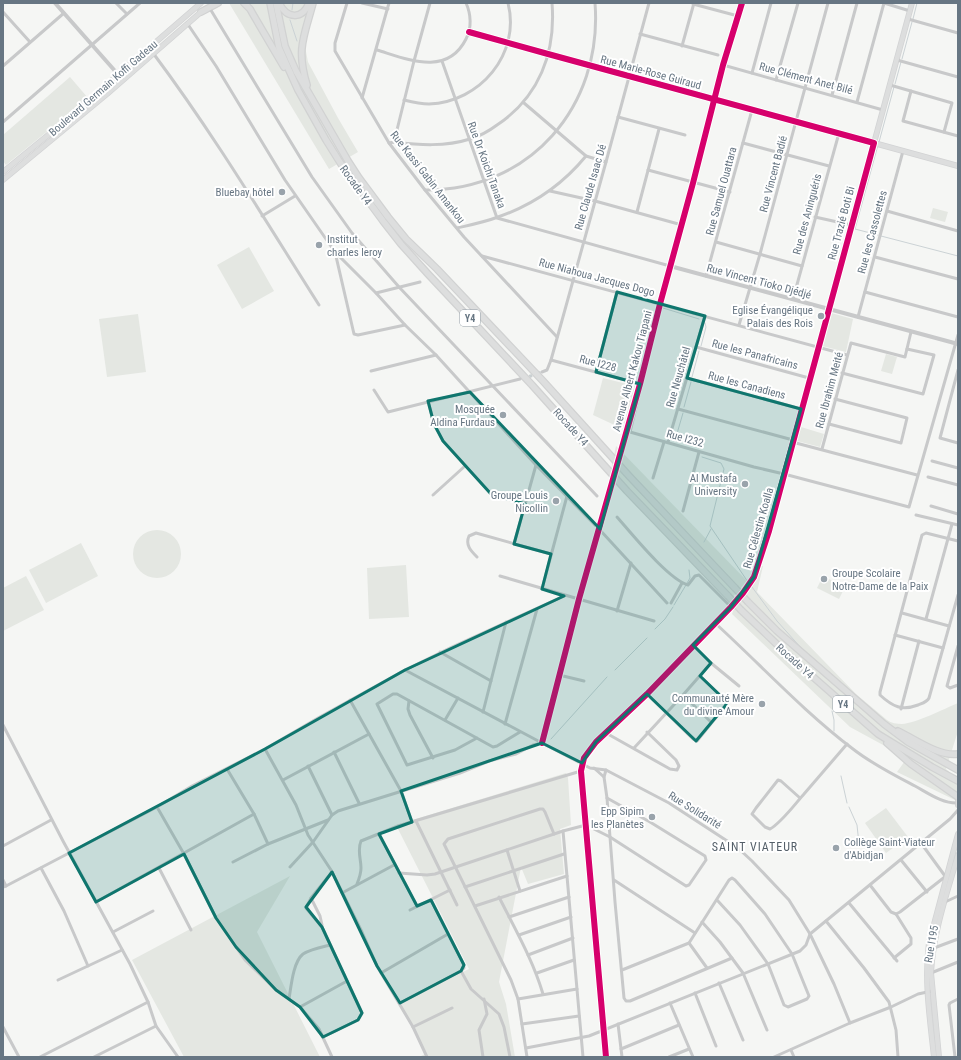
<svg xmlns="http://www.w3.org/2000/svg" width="961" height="1060" viewBox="0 0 961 1060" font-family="'Roboto Condensed',sans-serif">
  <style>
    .green { fill: #e4e7e2 }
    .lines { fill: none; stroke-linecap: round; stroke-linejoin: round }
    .stream { stroke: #cbd2d5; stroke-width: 1 }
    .minor-tunnel { stroke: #cad0d2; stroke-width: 3; stroke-dasharray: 3 1.5; stroke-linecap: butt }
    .secondary-casing { stroke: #d2d3d4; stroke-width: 6 }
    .trunk-casing { stroke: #d1d2d2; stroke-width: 8 }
    .minor { stroke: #c8c9ca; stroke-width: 3 }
    .tertiary { stroke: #c8c9ca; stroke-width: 4 }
    .secondary { stroke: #dddede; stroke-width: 4.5 }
    .trunk { stroke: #dddede; stroke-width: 5.5 }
    .trunk-bridge-casing { stroke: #d1d2d2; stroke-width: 8; stroke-linecap: butt }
    .minor-bridge { stroke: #c8c9ca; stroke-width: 3 }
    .trunk-bridge { stroke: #dddede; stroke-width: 5.5 }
    .cycleway-casing { stroke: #fff; stroke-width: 8 }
    .cycleway { stroke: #d6006c; stroke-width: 6 }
    .marked { fill: #0f766e; fill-opacity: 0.2; stroke: #0f766e; stroke-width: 3; stroke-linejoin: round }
    .poi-dot { fill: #99a3ab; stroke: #fff; stroke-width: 1.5 }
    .labels { text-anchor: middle; stroke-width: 4; stroke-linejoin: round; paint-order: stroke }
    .shield { fill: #fff; stroke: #959fa8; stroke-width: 1 }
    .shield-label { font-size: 10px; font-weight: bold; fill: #677683 }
    .street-label { font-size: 11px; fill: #677683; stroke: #fff }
    .poi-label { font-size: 11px; fill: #677683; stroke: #fff; text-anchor: end }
    .neighbourhood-label { font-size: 12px; letter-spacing: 1px; fill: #545f69; stroke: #fff }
  </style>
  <rect width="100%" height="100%" fill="#f5f6f4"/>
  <!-- green -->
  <g class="green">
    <polygon points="229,3 311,3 302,31 308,62 338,118 358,152 329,169"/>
    <polygon points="70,77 88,98 6,165 3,161 3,135"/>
    <polygon points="933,208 948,212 945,222 930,218"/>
    <polygon points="249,247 274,291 242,309 217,265"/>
    <polygon points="831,313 853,319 846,352 822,346"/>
    <polygon points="138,314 146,372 107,377 99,319"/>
    <polygon points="886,354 897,357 892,374 881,371"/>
    <polygon points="603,378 635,386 623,429 593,415"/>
    <polygon points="801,427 824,434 820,447 797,441"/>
    <polygon points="616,446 747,581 729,601 610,475"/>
    <circle cx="157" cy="554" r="24"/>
    <polygon points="81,543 98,576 46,603 29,570"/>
    <polygon points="406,565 409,617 369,619 367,568"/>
    <path d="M762 566H763L757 592 856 694 887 720C891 723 897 724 902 724 916 723 944 709 958 703V731L946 769 958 780V793L955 800 897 772 907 758 850 727 732 614 734 608 756 579Z"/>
    <polygon points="26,576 44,610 3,631 3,588"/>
    <polygon points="823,576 845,587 839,599 817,588"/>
    <polygon points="566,773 568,778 571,825 560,829 564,874 528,884 521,867 499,982 506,1004 515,1057 419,1057 425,1054 400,1003 469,969 396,825"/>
    <polygon points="886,808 908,837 886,853 865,823"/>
    <polygon points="290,876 257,932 320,1057 184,1057 132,960"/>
  </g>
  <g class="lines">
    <!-- stream -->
    <g class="stream">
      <polyline points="292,10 293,3"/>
      <polyline points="913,19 917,3"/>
      <polyline points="290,20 297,41"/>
      <polyline points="902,59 912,22"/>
      <polyline points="895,84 901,62"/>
      <polyline points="879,142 894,87"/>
      <polyline points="878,145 855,229 878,235"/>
      <polyline points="881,236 958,256"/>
      <polyline points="663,308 699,319"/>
      <polyline points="701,346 706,327 705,323"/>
      <polyline points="692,377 699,351"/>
      <polyline points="684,407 691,382"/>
      <polyline points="676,437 683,413"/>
      <polyline points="702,457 721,463 724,469 710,526 748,582"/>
      <polyline points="704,542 711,529"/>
      <polyline points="687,583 690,578 689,570"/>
      <polyline points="752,587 777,621 803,650"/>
      <polyline points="674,605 686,585"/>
      <polyline points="655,629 665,619 673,607"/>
      <polyline points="615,670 647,638"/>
      <polyline points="832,711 834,720 834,731"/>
      <polyline points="551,739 607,677"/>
      <polyline points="841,776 847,803"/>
      <polyline points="849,807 857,825 859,844"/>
    </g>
    <!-- minor-tunnel -->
    <polyline class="minor-tunnel" points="525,378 542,372"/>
    <defs>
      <g id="secondary">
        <polyline points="912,3 874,143 958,166"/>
        <polyline points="3,172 53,131 201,3"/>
        <polyline points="3,180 107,94 201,12"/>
        <polyline points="958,801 958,805"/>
        <path d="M934 1057C930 1019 924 981 929 943L958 834"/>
        <path d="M939 1057 931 973C933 933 947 893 958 855"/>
      </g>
      <g id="trunk">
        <polyline points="244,3 250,9 254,16 284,67"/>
        <polyline points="270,3 279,48 298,90 326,140 341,164 383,221 401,244 428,274 532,385 627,491 728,596"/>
        <polyline points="276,3 285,46 296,71 348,161 359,178 388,217 406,239 437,269 543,381 630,477 735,588"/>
        <path d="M279 3C287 19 302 20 309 3"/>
        <polyline points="201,12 218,3"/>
        <path d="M307 85C296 49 304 37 313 3"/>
        <polyline points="748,602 777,631 884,724 908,742 958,770"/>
        <polyline points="741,610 787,654 878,734 932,767 958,781"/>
        <path d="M898 731C915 739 939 757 958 754"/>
        <polyline points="887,743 911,764 958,797"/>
      </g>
    </defs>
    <!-- secondary casing -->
    <use href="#secondary" class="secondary-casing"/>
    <!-- trunk casing -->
    <use href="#trunk" class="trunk-casing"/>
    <!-- minor -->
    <g class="minor">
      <polyline points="116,3 127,14"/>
      <polyline points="347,3 335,43 335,51 389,143 425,190 464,237 557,337"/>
      <polyline points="362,3 388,9"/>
      <polyline points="884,3 910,11"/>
      <polyline points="693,4 738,16"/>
      <polyline points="209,7 312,177 352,233 399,287 597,496"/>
      <polyline points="3,12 30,42"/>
      <polyline points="908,19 958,33"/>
      <polyline points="187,23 216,66 285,180 335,252 376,293 405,325 436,355 536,465 600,530 667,603"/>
      <polyline points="469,32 508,43 715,100"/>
      <polyline points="640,34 718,55"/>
      <polyline points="682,46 694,3"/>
      <path d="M377 50C407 59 447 77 466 39 472 28 471 14 466 3"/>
      <path d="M153 53C213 133 265 220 319 305"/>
      <polyline points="897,60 958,77"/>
      <polyline points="442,61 497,218 670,266 621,449"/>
      <polyline points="723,65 883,110"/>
      <polyline points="3,66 64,13"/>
      <polyline points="752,73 771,3"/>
      <polyline points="776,80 798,3"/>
      <polyline points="890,85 952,103 944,132"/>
      <polyline points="911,91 903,121 958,136"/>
      <polyline points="832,95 857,3"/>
      <polyline points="362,98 389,3"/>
      <path d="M404 100C412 102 420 104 429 104 480 102 521 54 508 3"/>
      <polyline points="857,102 884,3"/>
      <polyline points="524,103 586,156 606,162"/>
      <polyline points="618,117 685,135"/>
      <polyline points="3,122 140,3"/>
      <polyline points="394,142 414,61 430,3"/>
      <path d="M389 143 394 142C419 145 445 147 470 139 480 136 489 131 497 125 539 97 556 53 552 3"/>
      <polyline points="743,143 829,166"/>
      <polyline points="648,170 730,192"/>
      <path d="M425 190C530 191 603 106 595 3"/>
      <polyline points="550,191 595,201 682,225"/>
      <polyline points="887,211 958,231"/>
      <polyline points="637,212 659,129"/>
      <polyline points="262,216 295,196"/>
      <polyline points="815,217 851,225"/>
      <path d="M457 228C470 225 485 222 498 217 533 205 563 184 586 156"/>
      <polyline points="716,242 802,266"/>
      <polyline points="335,252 354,334 358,335 405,325"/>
      <polyline points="482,256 847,355"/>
      <polyline points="875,257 958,279"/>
      <polyline points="706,276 752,110"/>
      <polyline points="865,292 958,317"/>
      <polyline points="376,293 420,282"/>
      <polyline points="793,299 839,133"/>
      <polyline points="858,317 903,151"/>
      <polyline points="739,325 760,254 828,3"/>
      <polyline points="696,347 809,378"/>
      <polyline points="551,360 640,384 641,387 630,432 754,467 784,474 909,507 958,335"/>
      <polyline points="958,370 940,438 958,443"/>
      <polyline points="371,371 436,355"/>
      <polyline points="542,372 547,370 551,360 606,162 649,3"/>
      <polyline points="596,372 617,292"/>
      <polyline points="842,373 923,394 934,355 907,349"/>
      <polyline points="687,378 801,409"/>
      <polyline points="374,390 388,412 520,379"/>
      <polyline points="428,401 434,424 443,441 491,494 525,504"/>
      <polyline points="678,409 793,440"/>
      <polyline points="829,424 901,443 907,418 835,399"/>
      <polyline points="668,442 705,316"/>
      <polyline points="796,443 917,475"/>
      <polyline points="822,449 851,343 905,357 911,332"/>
      <polyline points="932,461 958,468"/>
      <polyline points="928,477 958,485"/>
      <polyline points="653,478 664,442"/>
      <polyline points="433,495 465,466"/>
      <polyline points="931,506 958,514"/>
      <polyline points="683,511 699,452"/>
      <polyline points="916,515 958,525"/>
      <path d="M617 517C632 534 668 579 688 585L695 576 699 575 731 607"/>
      <path d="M958 541 926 533 922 535 880 692V695C893 707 902 711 918 705 923 703 927 702 929 698L958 595"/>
      <polyline points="514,544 536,465"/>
      <path d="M477 557C471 551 465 545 469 536L476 533 551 554"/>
      <polyline points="500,576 654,621"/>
      <polyline points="542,589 567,496"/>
      <polyline points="671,603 682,583"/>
      <polyline points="617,611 631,563"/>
      <polyline points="902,613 949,626"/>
      <polyline points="926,619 952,524"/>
      <path d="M715 623C761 665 803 711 853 749 872 764 894 775 915 786 928 793 943 804 958 803"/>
      <polyline points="895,635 943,648"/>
      <polyline points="693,645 711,663 739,686"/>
      <polyline points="958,646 947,686 950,688 958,685"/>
      <polyline points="440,652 491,681"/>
      <polyline points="405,670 542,743 590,768 606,770 669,803 738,848 752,861 789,900 810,934 834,984 850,1023 774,1057"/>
      <polyline points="559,675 584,681"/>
      <polyline points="647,694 693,739 697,741 726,705 726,702 725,700 700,676"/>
      <polyline points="683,695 711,722"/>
      <polyline points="350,700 401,791 412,822"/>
      <polyline points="409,701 408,709 410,715 433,758"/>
      <polyline points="901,709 919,641"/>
      <polyline points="483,712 506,622"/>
      <polyline points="445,720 458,698"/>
      <polyline points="505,724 537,609"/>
      <polyline points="3,725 63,841 130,964 148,1002 156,1026 178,1057"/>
      <polyline points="606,733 670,769 677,770 679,766 676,760 647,732"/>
      <polyline points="477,738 455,750 407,765 377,704 393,694 397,694 493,747 497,746 520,732"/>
      <polyline points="542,743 579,599 611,486"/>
      <polyline points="634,748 683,695 711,663"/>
      <polyline points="265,749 296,805 308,835 331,870 362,932 377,966 413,1027 427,1057"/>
      <polyline points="334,752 359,803"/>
      <polyline points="308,766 332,815"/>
      <polyline points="594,768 604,777"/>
      <polyline points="227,769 254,814 268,844"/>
      <polyline points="606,770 604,777 607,798 615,902 624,998 626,1001 630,1001 732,958"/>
      <polyline points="283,780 369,734"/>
      <path d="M800 798 781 781 778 780 756 808 752 814 765 827 770 829C781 823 795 804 804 794L847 744"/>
      <polyline points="157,807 184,854 216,918 236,947 245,960 276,990 300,1007 319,1029 332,1057"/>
      <polyline points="416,821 457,905"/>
      <polyline points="563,831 583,1057"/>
      <polyline points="379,834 417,906"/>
      <polyline points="921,843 945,876"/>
      <polyline points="3,846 51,820"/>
      <polyline points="507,850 520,891"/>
      <polyline points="901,860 927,892"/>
      <polyline points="233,862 268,844 328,820"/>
      <polyline points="290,867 313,842 332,815 338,811 460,773 489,761 516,754 533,745 542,743"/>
      <polyline points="41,868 64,911 88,966"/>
      <polyline points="159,868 191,930"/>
      <polyline points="399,873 427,875 435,874 563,831 586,825 610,837 686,886 689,885 706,860 705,856 650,822 607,798"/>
      <polyline points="3,880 6,886 3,887"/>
      <polyline points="614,880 695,933"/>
      <path d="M357 884C359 879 361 874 361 868 361 859 357 850 361 841L398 826 581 771"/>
      <polyline points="870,885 891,912 896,914 911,938 911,944 894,958"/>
      <polyline points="6,886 157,807 192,786 265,749 318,718 405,670 452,647 564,596"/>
      <polyline points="465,887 564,854"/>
      <polyline points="342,893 394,865"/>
      <path d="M499 897C515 929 533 960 543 994"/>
      <polyline points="311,898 320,916 322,925"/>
      <polyline points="96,902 254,814"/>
      <polyline points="945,902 958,896"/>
      <polyline points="849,903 897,961"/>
      <polyline points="475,906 567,876"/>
      <polyline points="410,910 450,890"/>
      <polyline points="896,914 900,912 946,876"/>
      <polyline points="509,917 569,897"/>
      <polyline points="826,921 864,968 889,1002 896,1030 898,1057"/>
      <polyline points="702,922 720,942 743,973 767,1030"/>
      <polyline points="113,932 153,911"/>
      <polyline points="519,935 571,917"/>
      <polyline points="689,943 707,968"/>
      <polyline points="934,948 958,939"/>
      <polyline points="528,955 573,938"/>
      <polyline points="622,970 689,943 729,880 732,878 735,880 765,914 792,954 809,996 807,999 788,1007 784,1005 768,964 740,925 717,900"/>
      <polyline points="461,971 471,989 499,1014 504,1027 510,1057"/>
      <polyline points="381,973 448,934"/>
      <polyline points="537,973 574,960"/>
      <polyline points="931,973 958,962"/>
      <polyline points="58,980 122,950"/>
      <polyline points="719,983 743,1040"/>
      <polyline points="695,993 716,1046"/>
      <path d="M289 999C291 987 293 962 303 954 311 949 322 947 330 945"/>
      <polyline points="518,999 577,989"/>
      <polyline points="400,1003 461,971 464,968 463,963 431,900"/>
      <polyline points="670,1003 693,1057"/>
      <polyline points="300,1007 347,981"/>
      <polyline points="850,1023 891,1007 918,994 932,991"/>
      <polyline points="522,1024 579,1016"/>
      <polyline points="618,1024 622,1057"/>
      <polyline points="3,1027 19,1057"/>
      <polyline points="413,1027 452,1008"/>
      <polyline points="323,1037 358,1020 362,1013 322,927 306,908 311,898 332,872"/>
      <polyline points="526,1048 589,1036 800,951 806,945 810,934 950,819 958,810"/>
      <polyline points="621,1049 679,1025"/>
      <polyline points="791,1050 794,1057"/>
      <polyline points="40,1057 148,1002"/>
      <polyline points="94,1057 156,1026"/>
      <polyline points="483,1057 479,1030 487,1014 484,999"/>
      <polyline points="527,1057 518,999 511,980 444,844 448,839 540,809 543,809 545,812 554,834"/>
      <polyline points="606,1057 581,771 584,758 596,742 647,694 731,607 743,593 757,570 829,309"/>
      <polyline points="669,1057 689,1049"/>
      <polyline points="955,1057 949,1005 950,1003 958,999"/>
    </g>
    <!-- tertiary -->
    <g class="tertiary">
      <polyline points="55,3 123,80"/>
      <polyline points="742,3 723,65 693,183 670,266 958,344"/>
      <polyline points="715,100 874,143 851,225 829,309"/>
    </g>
    <!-- secondary -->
    <use href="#secondary" class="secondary"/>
    <!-- trunk -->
    <use href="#trunk" class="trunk"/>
    <defs>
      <g id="trunk-bridge">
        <polyline points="735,588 748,602"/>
        <polyline points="728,596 741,610"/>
      </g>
    </defs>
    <!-- trunk-bridge casing -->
    <use href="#trunk-bridge" class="trunk-bridge-casing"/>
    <!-- minor-bridge -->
    <polyline class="minor-bridge" points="611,486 621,449"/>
    <!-- trunk-bridge -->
    <use href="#trunk-bridge" class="trunk-bridge"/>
    <defs>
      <g id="cycleway">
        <polyline points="469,32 548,54 874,143 769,531 754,577 743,593 731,607 647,694 596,742 584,758 581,771 606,1057"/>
        <polyline points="542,743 579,599 640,384 660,304 693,183 723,65 742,3"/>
      </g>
    </defs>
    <!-- cycleway casing -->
    <use href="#cycleway" class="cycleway-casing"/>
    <!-- cycleway -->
    <use href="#cycleway" class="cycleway"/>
  </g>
  <!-- marked area -->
  <path class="marked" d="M617 292 705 316 687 378 801 409 754 577 731 607 693 645 711 663 700 676 725 700 726 705 696 741 647 694 596 742 582 763 542 743 401 791 412 822 379 834 417 906 431 900 464 965 461 971 400 1003 377 966 332 872 306 907 322 927 362 1013 358 1020 323 1037 300 1007 276 990 236 947 216 918 184 854 96 902 69 853 265 749 405 670 564 596 542 589 551 554 514 544 525 504 491 494 443 441 434 424 428 401 470 392 600 529 640 384 596 372Z"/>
  <!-- markers -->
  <g class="poi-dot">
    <circle cx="282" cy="192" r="4"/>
    <circle cx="319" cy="245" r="4"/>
    <circle cx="821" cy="316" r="4"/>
    <circle cx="503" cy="415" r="4"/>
    <circle cx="745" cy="484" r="4"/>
    <circle cx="556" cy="501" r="4"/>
    <circle cx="824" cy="579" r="4"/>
    <circle cx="762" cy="704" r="4"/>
    <circle cx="652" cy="817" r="4"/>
    <circle cx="836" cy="848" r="4"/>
  </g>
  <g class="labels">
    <!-- shield labels -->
    <g class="shield">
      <rect x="460" y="310" width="20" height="16" rx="3"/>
      <rect x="833" y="696" width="20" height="16" rx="3"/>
    </g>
    <g class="shield-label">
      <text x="470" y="322">Y4</text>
      <text x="843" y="708">Y4</text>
    </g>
    <!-- street labels -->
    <g class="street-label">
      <text transform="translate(651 72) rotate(15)" y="4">Rue Marie-Rose Guiraud</text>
      <text transform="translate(806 78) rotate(15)" y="4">Rue Clément Anet Bilé</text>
      <text transform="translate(103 88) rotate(-41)" y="4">Boulevard Germain Koffi Gadeau</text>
      <text transform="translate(487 165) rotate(70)" y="4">Rue Dr Koichi Tanaka</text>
      <text transform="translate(773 174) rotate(-75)" y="4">Rue Vincent Badié</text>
      <text transform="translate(428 177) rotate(52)" y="4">Rue Kassi Gabin Amankou</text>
      <text transform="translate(356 185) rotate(54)" y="4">Rocade Y4</text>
      <text transform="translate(590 187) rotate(-74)" y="4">Rue Claude Isaac Dé</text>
      <text transform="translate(721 191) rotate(-75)" y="4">Rue Samuel Ouattara</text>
      <text transform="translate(807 214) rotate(-75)" y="4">Rue des Aninguéris</text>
      <text transform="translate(841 223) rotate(-75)" y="4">Rue Trazié Boti Bi</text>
      <text transform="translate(872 232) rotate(-75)" y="4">Rue les Cassolettes</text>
      <text transform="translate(597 277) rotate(15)" y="4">Rue Niahoua Jacques Dogo</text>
      <text transform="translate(759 281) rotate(15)" y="4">Rue Vincent Tioko Djédjé</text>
      <text transform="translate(755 354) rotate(15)" y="4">Rue les Panafricains</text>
      <text transform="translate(598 363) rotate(15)" y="4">Rue I228</text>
      <text transform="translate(632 371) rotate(-75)" y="4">Avenue Albert Kakou Tiapani</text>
      <text transform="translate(678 377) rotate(-74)" y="4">Rue Neuchâtel</text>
      <text transform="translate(747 385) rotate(15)" y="4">Rue les Canadiens</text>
      <text transform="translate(829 390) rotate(-75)" y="4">Rue Ibrahim Meité</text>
      <text transform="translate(571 427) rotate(48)" y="4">Rocade Y4</text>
      <text transform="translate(685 438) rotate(16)" y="4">Rue I232</text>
      <text transform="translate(758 528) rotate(-74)" y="4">Rue Célestin Koalla</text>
      <text transform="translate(795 661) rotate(42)" y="4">Rocade Y4</text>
      <text transform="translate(695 810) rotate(32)" y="4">Rue Solidarité</text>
      <text transform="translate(931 944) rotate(-80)" y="4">Rue I195</text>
    </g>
    <!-- poi labels -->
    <g class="poi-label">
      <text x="274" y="196">Bluebay hôtel</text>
      <text x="327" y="243" text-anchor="start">Institut<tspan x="327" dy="13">charles leroy</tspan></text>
      <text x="813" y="314">Eglise Évangélique<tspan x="813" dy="13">Palais des Rois</tspan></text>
      <text x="495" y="413">Mosquée<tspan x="495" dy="13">Aldina Furdaus</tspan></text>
      <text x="737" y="482">Al Mustafa<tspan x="737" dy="13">University</tspan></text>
      <text x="548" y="499">Groupe Louis<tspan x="548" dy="13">Nicollin</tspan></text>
      <text x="832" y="577" text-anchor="start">Groupe Scolaire<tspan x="832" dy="13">Notre-Dame de la Paix</tspan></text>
      <text x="754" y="702">Communauté Mère<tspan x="754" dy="13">du divine Amour</tspan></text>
      <text x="644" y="815">Epp Sipim<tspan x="644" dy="13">les Planètes</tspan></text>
      <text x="844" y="846" text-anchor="start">Collège Saint-Viateur<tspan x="844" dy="13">d'Abidjan</tspan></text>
    </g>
    <!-- neighbourhood labels -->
    <g class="neighbourhood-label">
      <text x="755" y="851">SAINT VIATEUR</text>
    </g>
  </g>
  <!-- border -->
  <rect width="961" height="1060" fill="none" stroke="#677683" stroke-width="8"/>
</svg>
